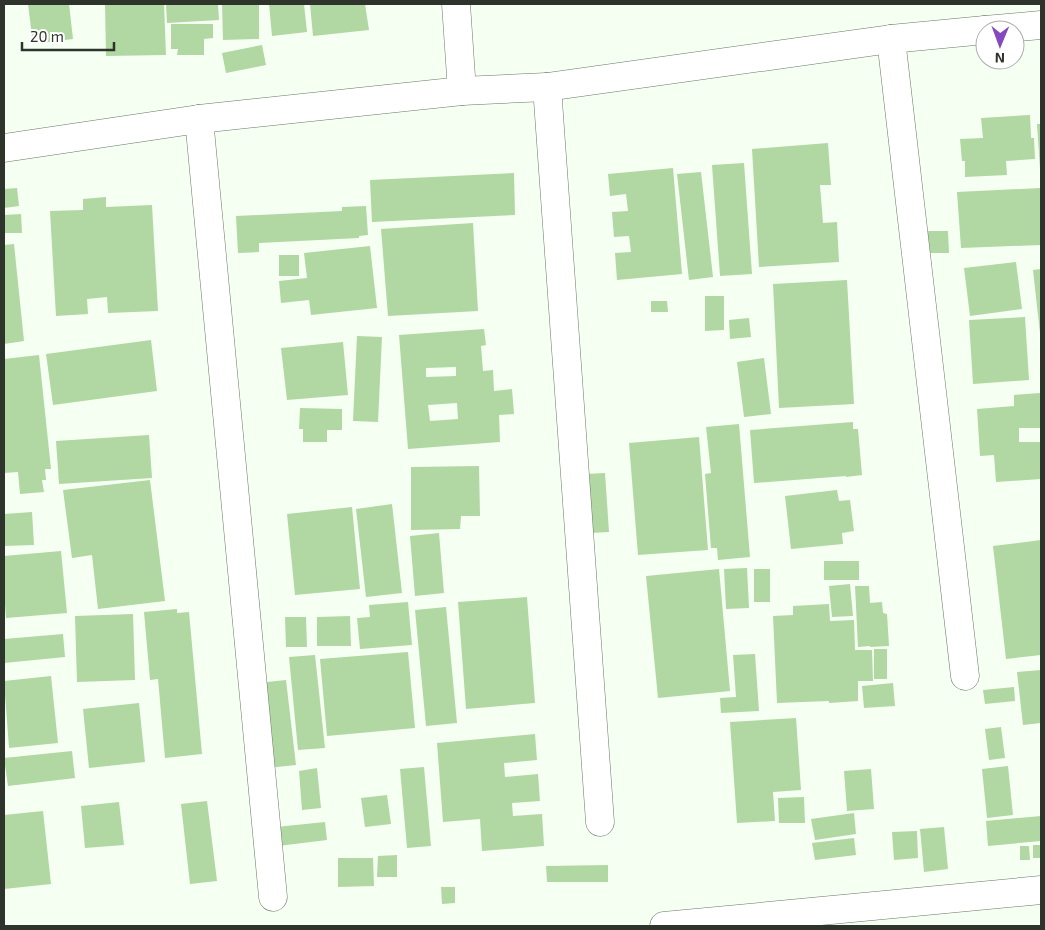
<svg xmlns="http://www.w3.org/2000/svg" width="1045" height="930" viewBox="0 0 1045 930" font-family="'Exo 2',sans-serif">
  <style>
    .building { fill: #b1d8a2; fill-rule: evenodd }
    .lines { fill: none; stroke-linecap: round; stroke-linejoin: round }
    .minor-casing { stroke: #6a7865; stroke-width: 29 }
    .minor { stroke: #fff; stroke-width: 28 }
  </style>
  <rect width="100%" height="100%" fill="#f5fff2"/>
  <!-- building -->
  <g class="building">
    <polygon points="28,4 69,4 73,39 33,44"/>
    <polygon points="105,4 164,4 166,55 106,56"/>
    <polygon points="166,4 218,4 219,20 167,23"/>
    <polygon points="222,4 259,4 259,39 223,40"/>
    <polygon points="269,4 304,4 307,32 272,36"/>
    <polygon points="310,4 365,4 369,30 313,36"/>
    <polygon points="171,24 213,24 213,38 204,39 204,55 177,55 178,49 171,49"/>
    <polygon points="262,45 266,65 226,73 222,53"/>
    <polygon points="1030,115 1031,138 1034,138 1035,159 1006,161 1007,175 965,177 965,161 962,161 960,139 983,138 981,118"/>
    <polygon points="1037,124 1041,124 1041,169 1040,169"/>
    <polygon points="828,143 831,185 820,185 823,223 837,222 839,262 759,267 752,149"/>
    <polygon points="744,163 752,274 720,276 712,165"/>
    <polygon points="673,168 682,274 617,280 615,253 631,252 629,236 614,237 612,212 628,211 626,194 610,196 608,174"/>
    <polygon points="701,172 713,277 689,280 677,174"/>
    <polygon points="514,173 515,215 372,222 370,180"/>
    <polygon points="17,188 19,206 4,208 4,189"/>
    <polygon points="1041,188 1041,245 961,248 957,192"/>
    <polygon points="106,197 106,207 152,205 158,311 108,313 107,297 87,299 88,314 56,316 50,211 83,210 83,199"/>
    <polygon points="366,206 368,235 359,236 359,238 259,243 259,252 238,253 236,216 342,211 342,207"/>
    <polygon points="21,214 22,233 4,233 4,215"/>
    <polygon points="473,223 478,311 388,316 381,229"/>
    <polygon points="927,231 948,231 949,253 927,253"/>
    <polygon points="14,244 24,341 4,344 4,245"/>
    <polygon points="370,246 377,308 311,315 309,300 281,303 279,281 307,278 304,253"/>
    <rect x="279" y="255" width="20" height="21"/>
    <polygon points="1016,262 1022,309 970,316 964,268"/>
    <polygon points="1041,269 1041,333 1040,333 1033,270"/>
    <polygon points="847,280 854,404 779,408 773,284"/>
    <polygon points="705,296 724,296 724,330 705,331"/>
    <polygon points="651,301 667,301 668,312 651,312"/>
    <polygon points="1025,317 1029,380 973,384 969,320"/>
    <polygon points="749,318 751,337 730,339 729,320"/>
    <path d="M484 329 486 345 481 346 483 371 493 370 494 391 512 389 514 414 499 415 500 442 408 449 399 335ZM456 367V376L426 377V368ZM457 403 458 419 430 421 428 405Z"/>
    <polygon points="357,336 382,337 378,422 353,421"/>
    <polygon points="151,340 157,391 53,405 46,354"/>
    <polygon points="343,342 348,395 287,400 281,348"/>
    <polygon points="39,355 51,469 45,469 46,480 42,480 44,492 20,494 18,472 4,473 4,359"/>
    <polygon points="764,358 771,414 744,417 737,362"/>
    <polygon points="1040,393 1040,394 1041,394 1041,428 1019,428 1019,442 1041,442 1041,479 996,482 994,455 980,456 977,409 1014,406 1014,395"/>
    <polygon points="300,408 342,409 342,430 327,430 327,442 303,442 303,429 299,429"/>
    <polygon points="853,422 853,429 858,429 862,475 846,477 846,476 754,483 750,430"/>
    <polygon points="739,424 750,557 718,560 717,548 711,548 705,474 711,473 706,427"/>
    <polygon points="149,435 152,478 59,484 56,441"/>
    <polygon points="699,437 708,550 638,555 629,443"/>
    <polygon points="479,466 480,516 461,516 460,529 411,530 411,467"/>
    <polygon points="605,473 609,532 589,533 586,474"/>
    <polygon points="150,480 165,601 98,609 92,555 72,558 63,490"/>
    <polygon points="837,490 839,501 850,500 854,531 842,533 843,544 791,549 785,496"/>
    <polygon points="392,504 402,593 366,597 356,509"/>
    <polygon points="352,507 360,589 295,595 287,514"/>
    <polygon points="32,512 34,545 4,546 4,514"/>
    <polygon points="439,533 444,593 415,596 410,536"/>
    <polygon points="1041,540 1041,655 1006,659 993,546"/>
    <polygon points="61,551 67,613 6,618 4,591 4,556"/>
    <rect x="824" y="561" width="35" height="19"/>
    <polygon points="747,568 749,608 726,609 724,569"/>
    <polygon points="719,569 730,691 658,698 646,576"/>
    <rect x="754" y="569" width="16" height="33"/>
    <polygon points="850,584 853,616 832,617 829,586"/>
    <polygon points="855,586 869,586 870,603 882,602 883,613 887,614 889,646 870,647 870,646 858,647"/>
    <polygon points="527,597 535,703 466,709 458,602"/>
    <polygon points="408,602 412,645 360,649 357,618 370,617 369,605"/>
    <polygon points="829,604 830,621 854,620 855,650 872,650 873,681 858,681 858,701 829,703 829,701 777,703 773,616 793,615 793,606"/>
    <polygon points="446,607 457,723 426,726 415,610"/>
    <polygon points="177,609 177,613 189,612 202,754 165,758 158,679 150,680 144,612"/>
    <polygon points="133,614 135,680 77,682 75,616"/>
    <polygon points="350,616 351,646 317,646 317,617"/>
    <polygon points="285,617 306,617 307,647 286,647"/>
    <polygon points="63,634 65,657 4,663 4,639"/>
    <rect x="874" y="649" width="13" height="30"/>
    <polygon points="408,652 415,728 327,736 320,659"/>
    <polygon points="755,654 759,711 721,713 720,698 736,697 733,655"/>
    <polygon points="315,655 325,748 298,750 289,657"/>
    <polygon points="1041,670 1041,723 1023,725 1017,672"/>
    <polygon points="51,676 58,743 9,748 4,681"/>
    <polygon points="286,680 296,765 267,768 258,683"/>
    <polygon points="893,683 895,706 864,708 862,686"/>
    <polygon points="1014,687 1015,701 985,704 983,690"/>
    <polygon points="139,703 145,762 89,768 83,709"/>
    <polygon points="796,718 801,790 773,792 775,821 737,823 730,722"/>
    <polygon points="1001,727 1005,758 989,760 985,729"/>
    <polygon points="535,734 537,760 504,763 505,777 538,774 540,801 512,803 513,816 542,814 544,846 482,851 480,819 443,822 437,743"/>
    <polygon points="72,751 75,778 8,786 4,758"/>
    <polygon points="1008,766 1013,815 987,818 982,769"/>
    <polygon points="424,767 431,846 407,848 400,769"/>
    <polygon points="317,768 321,808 302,810 299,771"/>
    <polygon points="871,769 874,809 847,811 844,771"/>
    <polygon points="387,795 391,824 365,827 361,798"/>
    <polygon points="804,797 805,823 779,823 778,798"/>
    <polygon points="207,801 217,881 190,884 181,804"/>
    <polygon points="119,802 124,845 85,848 81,806"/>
    <polygon points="43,811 51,884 4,889 4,815"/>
    <polygon points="854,813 856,834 815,840 811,819"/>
    <polygon points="1041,816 1041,841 988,846 986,821"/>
    <polygon points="325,822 327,840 278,846 276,827"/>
    <polygon points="944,827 948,869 924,872 920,829"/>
    <polygon points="917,831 918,858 894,860 892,832"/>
    <polygon points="854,838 856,855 815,860 812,843"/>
    <rect x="1033" y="845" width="8" height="13"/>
    <polygon points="1020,846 1029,846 1030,860 1020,860"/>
    <polygon points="397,855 397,877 377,877 378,856"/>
    <polygon points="338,858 373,858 374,886 338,887"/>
    <polygon points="608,865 608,882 547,882 546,866"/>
    <polygon points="441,887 455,887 455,903 442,904"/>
  </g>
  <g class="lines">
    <defs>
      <g id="minor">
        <polyline points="456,4 462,91"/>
        <polyline points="985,30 1041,25"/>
        <polyline points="891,39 965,676"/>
        <polyline points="547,87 600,822"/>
        <polyline points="199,119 273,897"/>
        <polyline points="4,148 199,119 462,91 547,87 891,39 985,30"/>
        <polyline points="664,926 1041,890"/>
      </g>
    </defs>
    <!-- minor casing -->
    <use href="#minor" class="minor-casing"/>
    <!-- minor -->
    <use href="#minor" class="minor"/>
  </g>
  <!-- border -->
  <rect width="1045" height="930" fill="none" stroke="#2e342b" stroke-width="10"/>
  <!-- north arrow -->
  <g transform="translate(1000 45) rotate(181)"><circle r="24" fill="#ffffff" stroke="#abaeaa"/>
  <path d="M0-4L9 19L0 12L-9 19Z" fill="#8449c0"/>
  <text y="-8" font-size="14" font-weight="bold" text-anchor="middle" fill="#2e342b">N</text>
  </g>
  <!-- scale -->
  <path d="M22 42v8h92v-8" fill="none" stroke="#2e342b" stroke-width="2.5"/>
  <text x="30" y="42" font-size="15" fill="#2e342b" stroke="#ffffff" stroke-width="4" paint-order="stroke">20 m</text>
</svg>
